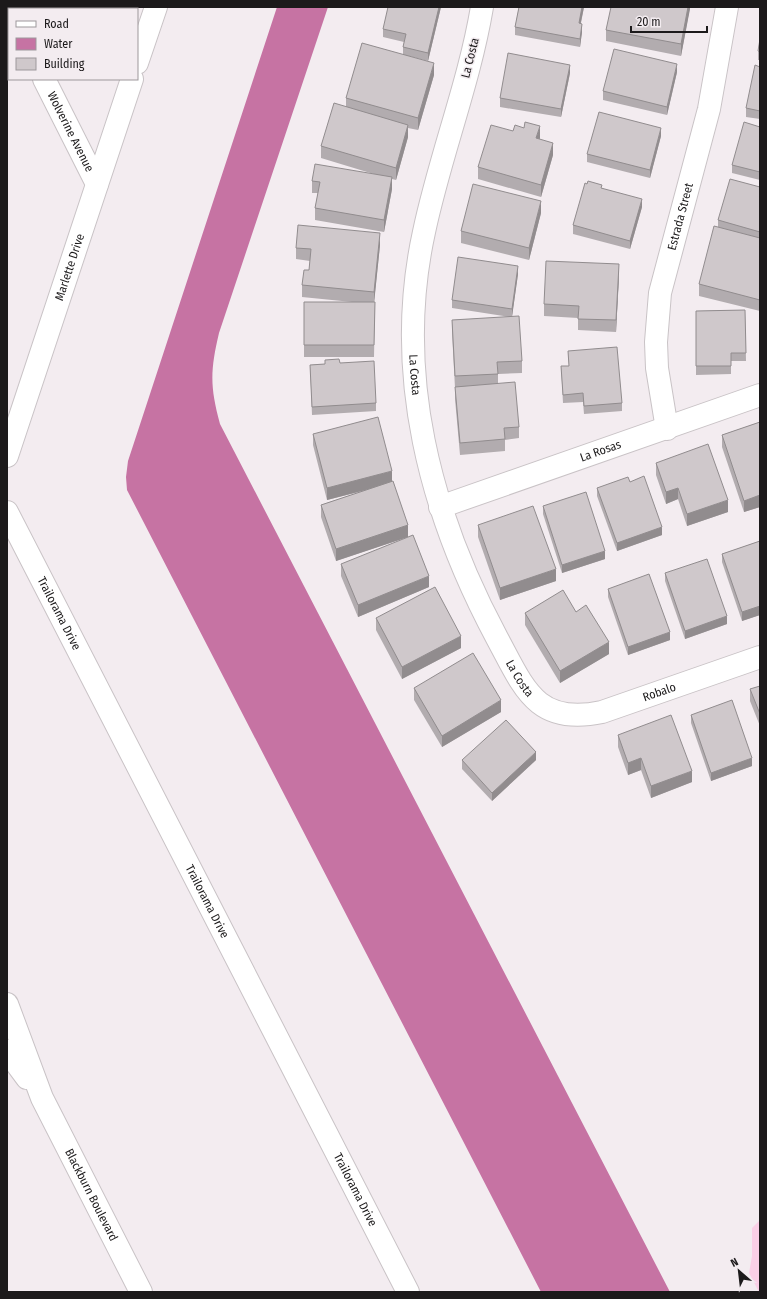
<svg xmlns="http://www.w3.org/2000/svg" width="767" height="1299" viewBox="0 0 767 1299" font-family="'Fira Sans Condensed',sans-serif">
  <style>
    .green { fill: #facfe6 }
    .water { fill: #c673a3 }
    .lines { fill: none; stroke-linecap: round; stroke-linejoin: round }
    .minor-casing { stroke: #c9c3c6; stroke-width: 24 }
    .minor { stroke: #fff; stroke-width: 22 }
    .wall { fill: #b2acaf }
    .shaded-wall { fill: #918c8e }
    .building { fill: #cfc8cb; stroke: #918c8e }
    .labels { text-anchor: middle; stroke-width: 3; stroke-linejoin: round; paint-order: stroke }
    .street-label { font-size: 12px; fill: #1c1a1b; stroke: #f3ecf0 }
  </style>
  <rect width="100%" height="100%" fill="#f3ecf0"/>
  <!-- green -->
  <polygon class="green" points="760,1220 760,1292 759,1292 749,1273 752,1256 752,1228"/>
  <!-- water -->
  <path class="water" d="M277 7H328L219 333C210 371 210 387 220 424L670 1292H541L127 490 126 477 128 461Z"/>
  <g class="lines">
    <defs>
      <g id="minor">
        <polyline points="7,7 9,11"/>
        <path id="s1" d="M482 7C469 84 440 156 424 232 393 373 430 513 497 638 524 688 536 726 602 712L760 657"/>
        <polyline points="137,63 156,7"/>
        <path id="s2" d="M44 79 97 184"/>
        <path id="s3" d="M667 429 657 368 656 342 660 293 709 109 727 7"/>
        <path id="s4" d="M7 456 132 79"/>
        <path id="s5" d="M440 507 760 395"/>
        <path id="s6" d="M7 512 408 1292"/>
        <path id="s7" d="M7 1004 42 1098 141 1292"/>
        <polyline points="7,1051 27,1078"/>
      </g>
    </defs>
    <!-- minor casing -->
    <use href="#minor" class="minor-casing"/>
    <!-- minor -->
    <use href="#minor" class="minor"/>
  </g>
  <!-- wall -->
  <g class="wall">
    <polygon points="441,7 428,61 409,56 434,75 418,130 408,128 408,137 396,180 392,179 392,189 384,232 315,220 315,208 318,193 312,193 312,181 377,175 321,158 321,146 346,107 346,98 403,55 403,47 404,42 383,37 383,29"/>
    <polygon points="519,7 584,7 581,23 582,32 580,47 515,35 515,27"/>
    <polygon points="690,7 681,56 606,41 606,30"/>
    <polygon points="760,39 760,60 758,60 758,51"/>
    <polygon points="760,67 760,119 746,117 746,108"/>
    <polygon points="677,72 667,115 603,100 603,91"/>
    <polygon points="570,73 561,117 500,107 500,98"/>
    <polygon points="760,127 760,180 732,173 732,165"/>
    <polygon points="513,131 540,138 539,139 553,155 541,197 478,179 478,167"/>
    <polygon points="661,136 650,178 587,162 587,154"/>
    <polygon points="760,187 760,311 699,296 699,284 718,227 718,220"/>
    <polygon points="602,188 642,207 630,249 573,234 573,225"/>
    <polygon points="541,213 529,260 461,243 461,231"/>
    <polygon points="380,245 374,302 375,302 374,357 304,357 304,302 352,302 302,297 302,285 309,270 310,261 296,259 296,248"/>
    <polygon points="518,274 512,316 522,361 522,373 498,374 498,384 519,427 519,438 505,440 505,451 460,455 455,399 455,388 452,332 452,320 510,317 452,308 452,300"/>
    <polygon points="619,276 616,332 578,330 578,318 544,316 544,304"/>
    <polygon points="745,310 746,361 731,361 731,374 696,375 696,311"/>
    <polygon points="568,351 622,403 622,411 584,414 583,402 563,403 561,366 569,366"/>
    <polygon points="325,360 340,363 376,403 376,411 312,415 310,365 325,364"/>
    <polygon points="760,422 760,507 744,512 722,447 722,435"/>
    <polygon points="313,434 392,481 408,537 336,561 321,517 321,505 363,491 327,500 313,445"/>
    <polygon points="656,463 728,512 687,526 678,499 666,504 656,475"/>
    <polygon points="630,482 662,535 617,551 597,496 597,488"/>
    <polygon points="543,506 605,559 562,573 543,514"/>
    <polygon points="478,525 556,581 500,600 478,537"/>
    <polygon points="760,541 760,615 742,621 722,562 722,554"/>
    <polygon points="341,564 429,587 358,617 341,576"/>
    <polygon points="665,573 727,624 685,639 665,581"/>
    <polygon points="608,589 670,640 628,655 608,597"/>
    <polygon points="576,612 609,654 560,683 525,625 525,613"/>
    <polygon points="376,618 461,648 402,679 376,630"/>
    <polygon points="760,686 760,726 750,701 750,689"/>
    <polygon points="414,688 501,712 442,747 414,700"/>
    <polygon points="691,715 752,766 711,781 691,723"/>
    <polygon points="618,735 692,782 651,798 641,770 628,775 618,747"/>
    <polygon points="462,760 536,760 492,801 462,769"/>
  </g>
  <!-- shaded-wall -->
  <g class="shaded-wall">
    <polygon points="439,7 441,7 428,61 428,53"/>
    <polygon points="582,7 584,7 579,31 579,23"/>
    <polygon points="688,7 690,7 690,9 681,56 681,44"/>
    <polygon points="582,24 582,32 580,47 580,39"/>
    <polygon points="434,63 434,75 418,130 418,118"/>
    <polygon points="677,64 677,72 667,115 667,107"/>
    <polygon points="570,65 570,73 561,117 561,109"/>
    <polygon points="408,125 408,137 396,180 396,168"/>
    <polygon points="540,126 540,138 536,150 536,138"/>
    <polygon points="661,128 661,136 650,178 650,170"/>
    <polygon points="553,143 553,155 541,197 541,185"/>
    <polygon points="392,177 392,189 384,232 384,220"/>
    <polygon points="642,199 642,207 630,249 630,241"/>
    <polygon points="541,201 541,213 529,260 529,248"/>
    <polygon points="380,233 380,245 374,304 374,292"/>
    <polygon points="619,264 619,276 616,332 616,320"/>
    <polygon points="518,266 518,274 512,317 512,309"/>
    <polygon points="392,471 392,483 327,500 327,488"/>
    <polygon points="678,488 678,499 666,504 666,492"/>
    <polygon points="760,495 760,507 744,512 744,501"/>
    <polygon points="728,500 728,512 687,526 687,514"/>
    <polygon points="408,525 408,537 336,561 336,549"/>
    <polygon points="662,527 662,535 617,551 617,543"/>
    <polygon points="605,551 605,559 562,573 562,565"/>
    <polygon points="556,569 556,581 500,600 500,588"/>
    <polygon points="429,576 429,587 358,617 358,605"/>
    <polygon points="760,606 760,615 742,621 742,612"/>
    <polygon points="727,616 727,624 685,639 685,631"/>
    <polygon points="670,632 670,640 628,655 628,647"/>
    <polygon points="461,636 461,648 402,679 402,667"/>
    <polygon points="609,642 609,654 560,683 560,671"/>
    <polygon points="501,700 501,712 442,747 442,736"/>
    <polygon points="536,752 536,760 492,801 492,793"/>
    <polygon points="641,758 641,770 628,775 628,763"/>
    <polygon points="752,758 752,766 711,781 711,773"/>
    <polygon points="692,771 692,782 651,798 651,786"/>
  </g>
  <!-- building -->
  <g class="building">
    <polygon points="388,7 439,7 428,53 403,47 406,34 383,29"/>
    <polygon points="519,7 582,7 579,23 582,24 580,39 515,27"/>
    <polygon points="611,7 688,7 681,44 606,30"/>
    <polygon points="760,39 760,52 758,51"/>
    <polygon points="362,43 434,63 418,118 346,98"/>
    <polygon points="614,49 677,64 667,107 603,91"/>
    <polygon points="508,53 570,65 561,109 500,98"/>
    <polygon points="755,65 760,67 760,111 746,108"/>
    <polygon points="334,103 408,125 396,168 321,146"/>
    <polygon points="599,112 661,128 650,170 587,154"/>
    <polygon points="525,122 540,126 536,138 553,143 541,185 478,167 491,125 513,131 515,125 524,128"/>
    <polygon points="744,122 760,127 760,172 732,165"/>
    <polygon points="315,164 392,177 384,220 315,208 320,182 312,181"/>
    <polygon points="730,179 760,187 760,232 718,220"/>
    <polygon points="588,181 602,185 601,188 642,199 630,241 573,225 585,183 587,184"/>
    <polygon points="473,184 541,201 529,248 461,231"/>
    <polygon points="298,225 380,233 374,292 302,285 304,270 309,270 311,249 296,248"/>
    <polygon points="714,226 760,238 760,300 699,284"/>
    <polygon points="458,257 518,266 512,309 452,300"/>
    <polygon points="546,261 619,264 616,320 578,319 579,306 544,304"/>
    <polygon points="304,302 375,302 374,345 304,345"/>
    <polygon points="745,310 746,353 731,353 731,366 696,366 696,311"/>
    <polygon points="519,316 522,361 497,362 498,374 455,376 452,320"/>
    <polygon points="617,347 622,403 584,406 583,393 563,395 561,366 569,366 568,351"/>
    <polygon points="339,359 340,363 374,361 376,403 312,407 310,365 325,364 325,360"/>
    <polygon points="515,382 519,427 504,428 505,439 460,443 455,387"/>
    <polygon points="378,417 392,471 327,488 313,434"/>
    <polygon points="760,422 760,495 744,501 722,435"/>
    <polygon points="708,444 728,500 687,514 678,488 666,492 656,463"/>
    <polygon points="644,476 662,527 617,543 597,488 628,477 630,482"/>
    <polygon points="393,481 408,525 336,549 321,505"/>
    <polygon points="586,492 605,551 562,565 543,506"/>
    <polygon points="533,506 556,569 500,588 478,525"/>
    <polygon points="413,535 429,576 358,605 341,564"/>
    <polygon points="760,541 760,606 742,612 722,554"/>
    <polygon points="707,559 727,616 685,631 665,573"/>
    <polygon points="649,574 670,632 628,647 608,589"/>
    <polygon points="435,587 461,636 402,667 376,618"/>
    <polygon points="563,590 576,612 586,605 609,642 560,671 525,613"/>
    <polygon points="473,653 501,700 442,736 414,688"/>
    <polygon points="760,686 760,714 750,689"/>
    <polygon points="732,700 752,758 711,773 691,715"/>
    <polygon points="671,715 692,771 651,786 641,758 628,763 618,735"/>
    <polygon points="506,720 536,752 492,793 462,760"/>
  </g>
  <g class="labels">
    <!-- street labels -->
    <g class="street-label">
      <text transform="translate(470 58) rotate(-76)" y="4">La Costa</text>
      <text dy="4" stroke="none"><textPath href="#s2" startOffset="59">Wolverine Avenue</textPath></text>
      <text dy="4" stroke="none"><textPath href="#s3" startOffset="216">Estrada Street</textPath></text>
      <text dy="4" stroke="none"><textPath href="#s4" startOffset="199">Marlette Drive</textPath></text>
      <text dy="4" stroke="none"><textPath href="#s1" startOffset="376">La Costa</textPath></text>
      <text dy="4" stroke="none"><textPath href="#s5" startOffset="170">La Rosas</textPath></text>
      <text dy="4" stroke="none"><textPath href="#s6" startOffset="114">Trailorama Drive</textPath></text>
      <text dy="4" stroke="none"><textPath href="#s1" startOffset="700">La Costa</textPath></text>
      <text dy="4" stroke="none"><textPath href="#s1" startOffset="858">Robalo</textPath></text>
      <text dy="4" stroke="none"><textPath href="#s6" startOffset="438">Trailorama Drive</textPath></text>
      <text dy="4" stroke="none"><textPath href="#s6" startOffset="762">Trailorama Drive</textPath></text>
      <text dy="4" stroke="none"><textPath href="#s7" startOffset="209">Blackburn Boulevard</textPath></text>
    </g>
  </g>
  <!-- border -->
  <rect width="767" height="1299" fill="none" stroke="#1c1a1b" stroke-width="16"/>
  <!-- legend -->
  <rect x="8" y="8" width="130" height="72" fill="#f3ecf0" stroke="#9d989b"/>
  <rect x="16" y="21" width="20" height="6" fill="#ffffff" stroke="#9d989b"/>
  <text x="44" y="28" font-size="12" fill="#1c1a1b">Road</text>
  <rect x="16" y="38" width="20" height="12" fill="#c673a3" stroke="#9d989b"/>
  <text x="44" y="48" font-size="12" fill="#1c1a1b">Water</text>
  <rect x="16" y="58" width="20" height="12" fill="#cfc8cb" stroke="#9d989b"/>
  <text x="44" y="68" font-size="12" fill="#1c1a1b">Building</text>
  <!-- north arrow -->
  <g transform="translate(739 1271) rotate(332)" stroke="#f3ecf0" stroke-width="3" paint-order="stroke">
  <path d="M0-3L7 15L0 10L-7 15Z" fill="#1c1a1b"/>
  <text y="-6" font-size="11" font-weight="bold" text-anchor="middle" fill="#1c1a1b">N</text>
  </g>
  <!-- scale -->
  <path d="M631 26v6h76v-6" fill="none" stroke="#1c1a1b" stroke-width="2"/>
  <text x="637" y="26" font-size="12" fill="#1c1a1b" stroke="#f3ecf0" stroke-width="3" paint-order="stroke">20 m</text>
</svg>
